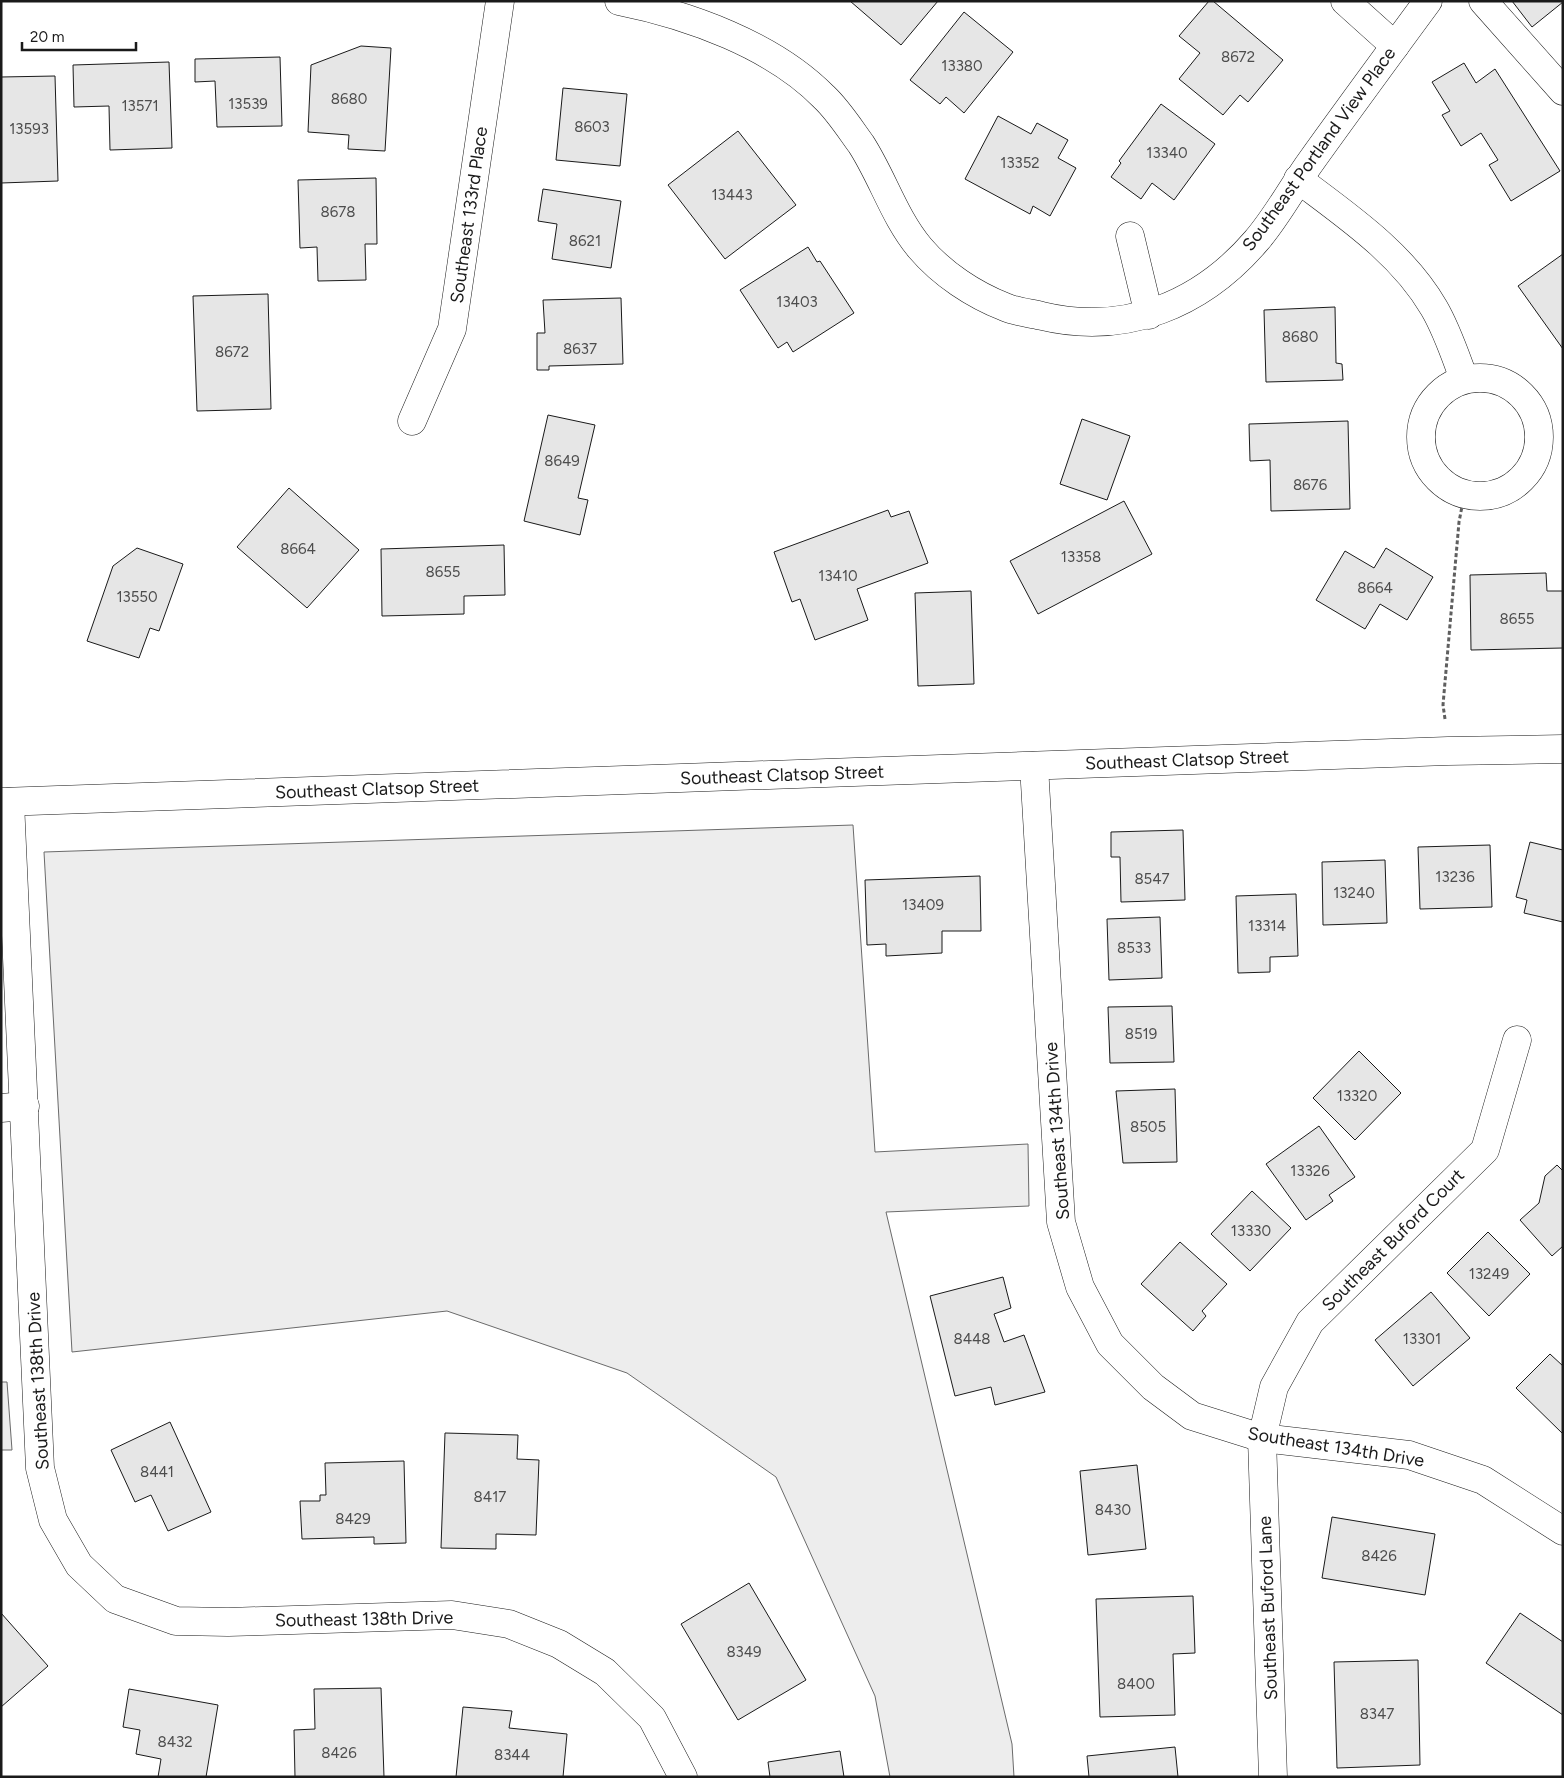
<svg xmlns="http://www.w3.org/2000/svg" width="1564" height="1778" viewBox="0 0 1564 1778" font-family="Figtree,sans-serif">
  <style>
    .built { fill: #ededed; stroke: #6a6a6a }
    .building { fill: #e6e6e6; stroke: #1a1a1a }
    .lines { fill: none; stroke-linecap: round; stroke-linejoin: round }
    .minor-casing { stroke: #1a1a1a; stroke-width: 29 }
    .path { stroke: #5f5f5f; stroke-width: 3; stroke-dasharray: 4 2.5; stroke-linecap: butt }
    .minor { stroke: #fff; stroke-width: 28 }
    .labels { text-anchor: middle; stroke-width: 4; stroke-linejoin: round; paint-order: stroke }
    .number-label { font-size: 15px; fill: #4d4d4d }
    .street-label { font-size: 18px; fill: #1a1a1a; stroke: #fff }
  </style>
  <rect width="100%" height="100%" fill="#fff"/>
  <!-- built -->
  <g class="built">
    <polygon points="853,825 875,1152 1028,1144 1029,1206 886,1212 1012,1744 1014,1777 890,1777 875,1696 776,1477 627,1373 447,1311 72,1352 44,852"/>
    <polygon points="1,1382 7,1382 12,1450 1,1450"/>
  </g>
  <!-- building -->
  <g class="building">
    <polygon points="850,1 938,1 901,45"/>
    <polygon points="1209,1 1213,1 1283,60 1248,102 1240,95 1223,115 1179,79 1200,53 1179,36"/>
    <polygon points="1512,1 1563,1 1563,2 1532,27"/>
    <polygon points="964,12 1013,52 964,113 946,97 940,104 910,80"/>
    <polygon points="361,46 391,48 385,151 348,149 349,135 308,132 311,65"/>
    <polygon points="280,57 282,126 217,127 215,81 195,82 195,59"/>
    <polygon points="169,62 172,148 110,150 109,106 74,107 73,65"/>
    <polygon points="1464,63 1476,83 1495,69 1560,171 1511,201 1489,165 1498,160 1481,133 1461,146 1442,115 1450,111 1432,82"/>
    <polygon points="55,76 58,181 1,183 1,77"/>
    <polygon points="563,88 627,94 620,166 556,160"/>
    <polygon points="1161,104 1215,144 1174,200 1152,183 1141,199 1111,177 1121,163 1119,161"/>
    <polygon points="998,116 1031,134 1037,123 1068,140 1058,158 1076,168 1050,216 1033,206 1030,214 965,179"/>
    <polygon points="738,131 796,205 725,259 668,185"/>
    <polygon points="376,178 377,244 365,244 366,280 318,281 317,247 300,248 298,180"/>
    <polygon points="543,189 621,201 611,268 552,259 557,224 538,221"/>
    <polygon points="808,247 817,262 820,261 854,313 793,352 787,342 778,348 740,290"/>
    <polygon points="1563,254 1563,349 1518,286"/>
    <polygon points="268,294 271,409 197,411 193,296"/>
    <polygon points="621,298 623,364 549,366 549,370 537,370 537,333 545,333 543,300"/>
    <polygon points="1335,307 1336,363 1342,364 1343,380 1266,382 1264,310"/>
    <polygon points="548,415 595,425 578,498 588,500 580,535 524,521"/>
    <polygon points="1082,419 1130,436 1107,500 1060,484"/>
    <polygon points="1348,421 1350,509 1271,511 1270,460 1250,461 1249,424"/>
    <polygon points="289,488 359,550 307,608 237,547"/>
    <polygon points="1124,501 1152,554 1038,614 1010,561"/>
    <polygon points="888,510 891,517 909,511 928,563 857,589 868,620 815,640 800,599 792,602 774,552"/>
    <polygon points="504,545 505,595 464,596 464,614 382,616 381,549"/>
    <polygon points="137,548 183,564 159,631 150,628 139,658 87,641 113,566"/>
    <polygon points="1386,548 1433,577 1407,620 1380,604 1365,629 1316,600 1345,551 1374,568"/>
    <polygon points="1546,573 1547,591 1563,591 1563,648 1471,650 1470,575"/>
    <polygon points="971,591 974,684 918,686 915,593"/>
    <polygon points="1183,830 1185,900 1121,902 1120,857 1111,857 1111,832"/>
    <polygon points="1530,842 1563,850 1563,922 1524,913 1527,900 1516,897"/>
    <polygon points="1490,845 1492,907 1420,909 1418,847"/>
    <polygon points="1385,860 1387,923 1323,925 1322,862"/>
    <polygon points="980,876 981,931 942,931 942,953 886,956 886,944 867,945 865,880"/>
    <polygon points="1296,894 1298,956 1270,957 1270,972 1238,973 1236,896"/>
    <polygon points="1160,917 1162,978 1109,980 1107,919"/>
    <polygon points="1172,1006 1174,1062 1110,1063 1108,1007"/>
    <polygon points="1359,1051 1401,1093 1355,1140 1313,1098"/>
    <polygon points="1175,1089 1177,1162 1123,1163 1116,1091"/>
    <polygon points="1319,1126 1355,1177 1329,1195 1333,1201 1306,1220 1266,1164"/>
    <polygon points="1557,1165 1563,1171 1563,1246 1552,1256 1520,1220 1539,1203 1545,1176"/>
    <polygon points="1252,1191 1291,1228 1250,1271 1211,1234"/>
    <polygon points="1488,1232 1530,1274 1489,1316 1447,1273"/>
    <polygon points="1180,1242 1227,1284 1202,1311 1206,1316 1193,1331 1141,1284"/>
    <polygon points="1003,1277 1011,1308 994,1314 1004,1342 1024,1335 1045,1392 995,1405 991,1387 955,1396 930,1296"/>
    <polygon points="1431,1292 1470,1338 1413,1386 1375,1340"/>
    <polygon points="1550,1354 1563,1366 1563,1434 1516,1388"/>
    <polygon points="170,1422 211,1512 168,1531 151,1495 135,1502 111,1450"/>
    <polygon points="445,1433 518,1435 517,1459 539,1460 536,1535 496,1534 496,1549 441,1548"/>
    <polygon points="404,1461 406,1543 374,1544 374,1537 302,1539 300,1501 320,1501 320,1495 326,1495 325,1463"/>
    <polygon points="1137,1465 1146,1549 1088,1555 1080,1471"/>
    <polygon points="1332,1517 1435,1534 1425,1595 1322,1578"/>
    <polygon points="749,1583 806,1680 738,1720 681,1624"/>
    <polygon points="1193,1596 1195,1653 1173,1654 1175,1715 1100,1717 1096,1599"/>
    <polygon points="1,1613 48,1666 1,1707"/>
    <polygon points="1520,1613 1563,1642 1563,1715 1486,1663"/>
    <polygon points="1418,1660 1420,1765 1337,1768 1334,1662"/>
    <polygon points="381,1688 384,1777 295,1777 294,1730 315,1729 314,1689"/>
    <polygon points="129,1689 218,1705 206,1777 158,1777 161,1759 136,1754 140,1730 123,1727"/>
    <polygon points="463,1707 512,1711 509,1728 567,1734 563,1777 456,1777"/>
    <polygon points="1175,1747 1178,1777 1089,1777 1087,1756"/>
    <polygon points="840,1751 844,1777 770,1777 768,1762"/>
  </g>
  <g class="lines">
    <defs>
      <g id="minor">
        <path d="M619 1C689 15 773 45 824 97 838 110 850 129 861 144 883 178 894 217 920 248 942 274 974 295 1005 307 1016 312 1030 313 1042 316 1125 336 1201 305 1256 241 1277 217 1293 186 1312 160 1350 107 1389 54 1428 1"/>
        <polyline points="1345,1 1395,46"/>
        <polyline points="1483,1 1563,91"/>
        <path d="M1298 179C1347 216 1402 253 1434 308 1447 330 1455 355 1464 379"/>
        <polyline points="1130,236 1149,315"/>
        <circle cx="1480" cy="437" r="59"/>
        <polyline points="412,421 452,329 500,1"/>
        <polyline points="1034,766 1061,1222 1080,1287 1110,1344 1153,1387 1192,1416 1262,1438 1409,1455 1483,1480 1563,1531"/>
        <polyline points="1,802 1448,751 1563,749"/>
        <polyline points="10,802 40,1468 53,1520 79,1565 115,1599 176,1621 228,1622 452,1615 509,1624 559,1644 605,1672 652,1718 683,1777"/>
        <polyline points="1,1108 25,1106"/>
        <polyline points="1273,1777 1262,1438 1274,1387 1310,1322 1485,1150 1517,1040"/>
      </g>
    </defs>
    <!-- minor casing -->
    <use href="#minor" class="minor-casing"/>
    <!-- path -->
    <polyline class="path" points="1445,719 1443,705 1459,522 1464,496"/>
    <!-- minor -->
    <use href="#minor" class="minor"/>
  </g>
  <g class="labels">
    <!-- number labels -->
    <g class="number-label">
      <text x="1238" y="62">8672</text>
      <text x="962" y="71">13380</text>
      <text x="349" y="104">8680</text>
      <text x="248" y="109">13539</text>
      <text x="140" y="111">13571</text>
      <text x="592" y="132">8603</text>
      <text x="29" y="134">13593</text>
      <text x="1167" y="158">13340</text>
      <text x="1020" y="168">13352</text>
      <text x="732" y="200">13443</text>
      <text x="338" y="217">8678</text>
      <text x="585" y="246">8621</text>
      <text x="797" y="307">13403</text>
      <text x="1300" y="342">8680</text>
      <text x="580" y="354">8637</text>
      <text x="232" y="357">8672</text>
      <text x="562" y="466">8649</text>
      <text x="1310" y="490">8676</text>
      <text x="298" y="554">8664</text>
      <text x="1081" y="562">13358</text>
      <text x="443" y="577">8655</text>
      <text x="838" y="581">13410</text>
      <text x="1375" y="593">8664</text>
      <text x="137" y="602">13550</text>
      <text x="1517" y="624">8655</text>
      <text x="1455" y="882">13236</text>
      <text x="1152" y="884">8547</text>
      <text x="1354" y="898">13240</text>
      <text x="923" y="910">13409</text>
      <text x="1267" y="931">13314</text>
      <text x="1134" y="953">8533</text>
      <text x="1141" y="1039">8519</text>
      <text x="1357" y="1101">13320</text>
      <text x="1148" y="1132">8505</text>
      <text x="1310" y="1176">13326</text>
      <text x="1251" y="1236">13330</text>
      <text x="1489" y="1279">13249</text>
      <text x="972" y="1344">8448</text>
      <text x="1422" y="1344">13301</text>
      <text x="157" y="1477">8441</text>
      <text x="490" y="1502">8417</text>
      <text x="1113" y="1515">8430</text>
      <text x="353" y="1524">8429</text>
      <text x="1379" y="1561">8426</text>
      <text x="744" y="1657">8349</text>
      <text x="1136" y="1689">8400</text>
      <text x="1377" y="1719">8347</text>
      <text x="175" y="1747">8432</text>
      <text x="339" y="1758">8426</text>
      <text x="512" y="1760">8344</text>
    </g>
    <!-- street labels -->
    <g class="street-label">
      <text transform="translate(1319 149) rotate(-54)" y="6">Southeast Portland View Place</text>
      <text transform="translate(469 215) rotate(-82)" y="6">Southeast 133rd Place</text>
      <text transform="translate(1187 760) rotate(-2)" y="6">Southeast Clatsop Street</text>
      <text transform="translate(782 775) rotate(-2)" y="6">Southeast Clatsop Street</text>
      <text transform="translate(377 789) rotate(-2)" y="6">Southeast Clatsop Street</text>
      <text transform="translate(1057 1131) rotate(-94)" y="6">Southeast 134th Drive</text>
      <text transform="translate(1393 1240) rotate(-45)" y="6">Southeast Buford Court</text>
      <text transform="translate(38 1381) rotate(-93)" y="6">Southeast 138th Drive</text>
      <text transform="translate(1336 1447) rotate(9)" y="6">Southeast 134th Drive</text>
      <text transform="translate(1268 1608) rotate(-92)" y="6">Southeast Buford Lane</text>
      <text transform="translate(364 1619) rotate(-1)" y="6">Southeast 138th Drive</text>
    </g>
  </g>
  <!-- border -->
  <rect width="1564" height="1778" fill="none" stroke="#1a1a1a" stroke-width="5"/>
  <!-- scale -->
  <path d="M22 42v8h114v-8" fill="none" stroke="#1a1a1a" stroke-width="2.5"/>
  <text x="30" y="42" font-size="15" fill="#1a1a1a" stroke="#ffffff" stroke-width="4" paint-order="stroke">20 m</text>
</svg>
